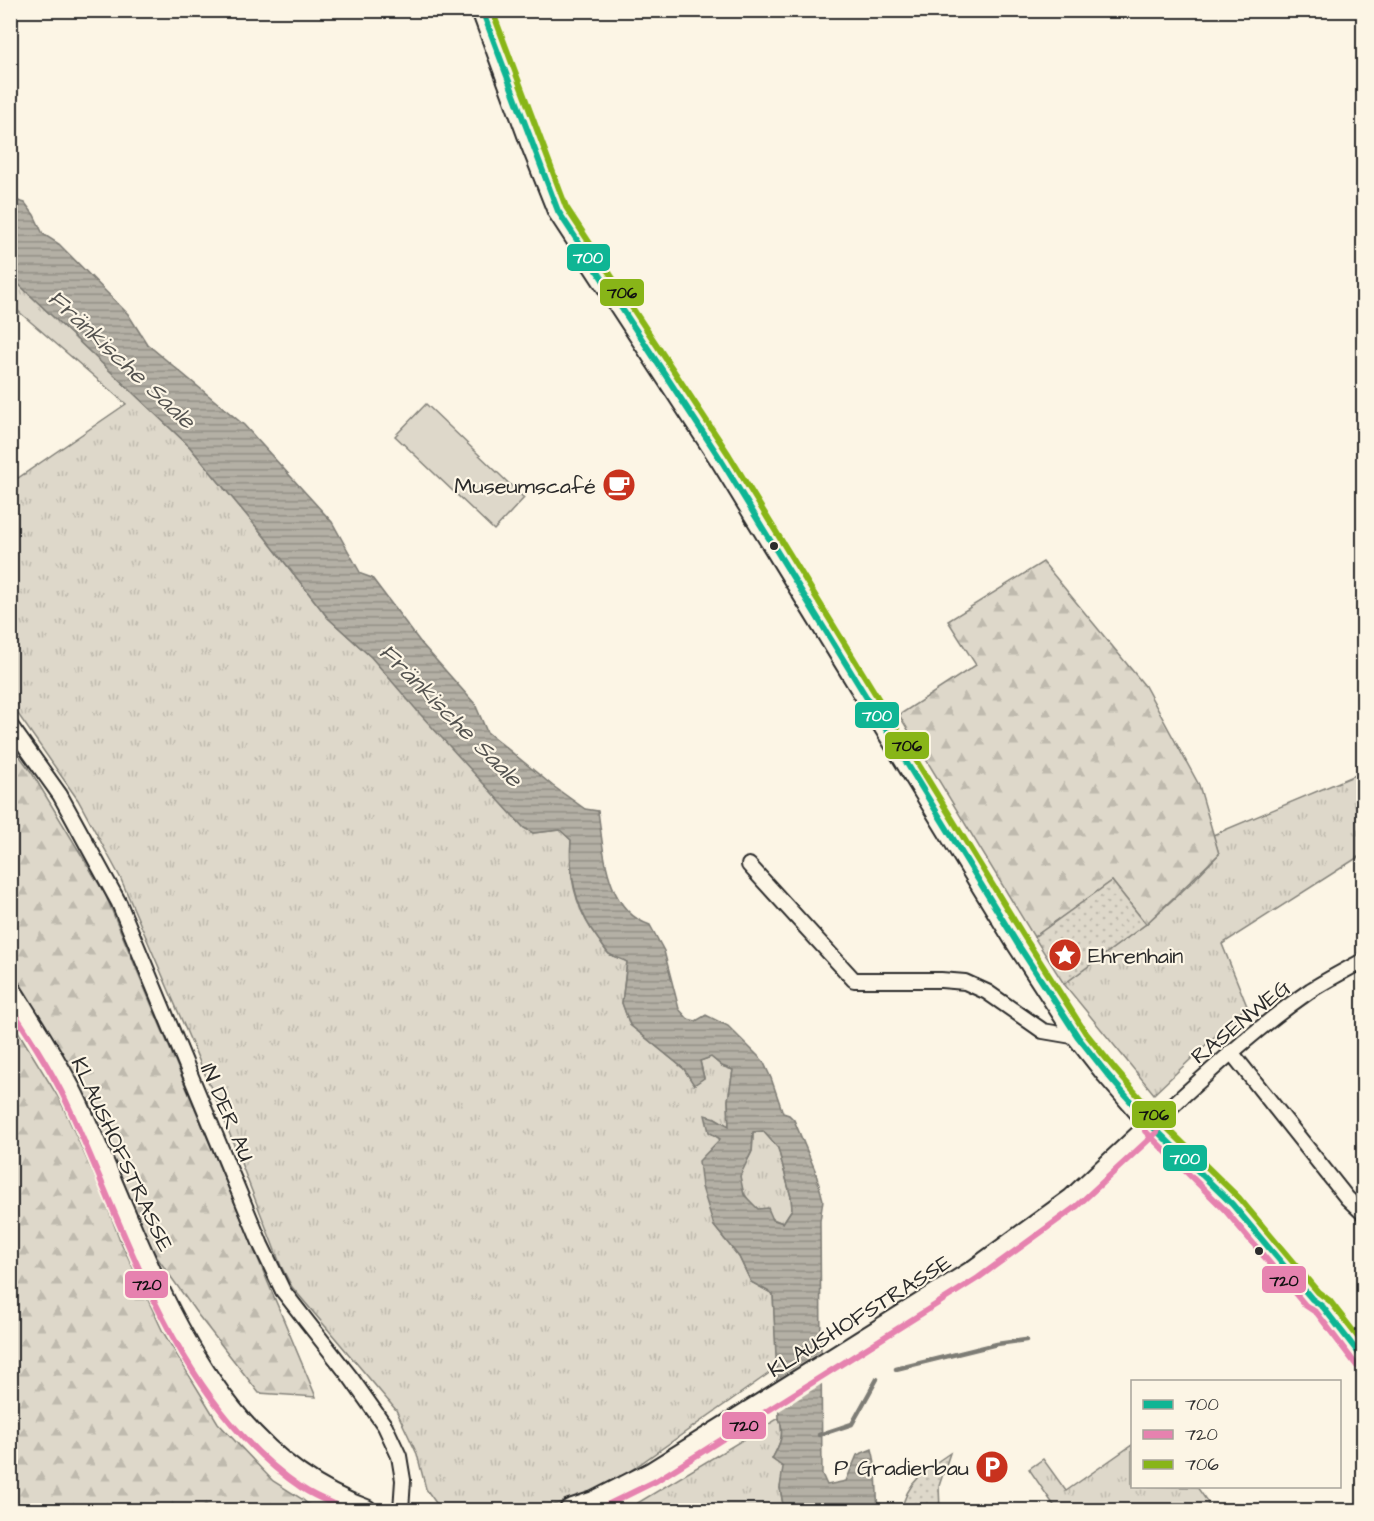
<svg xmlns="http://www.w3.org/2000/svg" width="1374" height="1521" viewBox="0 0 1374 1521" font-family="'Architects Daughter',sans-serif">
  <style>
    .grass { fill: url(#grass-tufts); stroke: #84827a; stroke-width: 1.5 }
    .forest { fill: url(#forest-firs); stroke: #84827a; stroke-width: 1.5 }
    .park { fill: url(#park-dots); stroke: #84827a; stroke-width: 1.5 }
    .pitch { fill: #ded8ca; stroke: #84827a; stroke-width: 1.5 }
    .water { fill: url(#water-rules); stroke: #7d7b74; stroke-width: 1.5; fill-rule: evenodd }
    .pier { fill: #fcf5e5 }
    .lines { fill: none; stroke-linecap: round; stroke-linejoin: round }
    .stream { stroke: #7d7b74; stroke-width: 4.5 }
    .minor-casing { stroke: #2b2b2b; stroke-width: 18 }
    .secondary-casing { stroke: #2b2b2b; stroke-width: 24 }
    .minor { stroke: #fcf5e5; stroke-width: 14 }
    .secondary { stroke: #fcf5e5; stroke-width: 20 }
    .bus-1-casing { stroke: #fcf5e5; stroke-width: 10 }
    .bus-2-casing { stroke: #fcf5e5; stroke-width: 10 }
    .bus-3-casing { stroke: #fcf5e5; stroke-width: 10 }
    .bus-1 { stroke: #0fb594; stroke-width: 6 }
    .bus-2 { stroke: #e682af; stroke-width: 6 }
    .bus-3 { stroke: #88b518; stroke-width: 6 }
    .bus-dot { fill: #2b2b2b; stroke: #fcf5e5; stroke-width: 2 }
    .labels { text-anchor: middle; stroke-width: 4.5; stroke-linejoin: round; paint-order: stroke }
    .poi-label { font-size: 22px; fill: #2b2b2b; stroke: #fcf5e5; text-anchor: end }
    .street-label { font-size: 22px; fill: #2b2b2b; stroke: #fcf5e5 }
    .water-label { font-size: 24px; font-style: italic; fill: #545350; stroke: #fcf5e5 }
    .line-badge { stroke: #fcf5e5; stroke-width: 2 }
    .badge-label { font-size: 16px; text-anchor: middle; font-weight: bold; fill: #fff }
    .pale-badge-label { font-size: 16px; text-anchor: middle; font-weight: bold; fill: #111 }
  </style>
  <defs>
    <pattern id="grass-tufts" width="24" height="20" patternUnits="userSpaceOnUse" patternTransform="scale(1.5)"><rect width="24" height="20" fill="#ded8ca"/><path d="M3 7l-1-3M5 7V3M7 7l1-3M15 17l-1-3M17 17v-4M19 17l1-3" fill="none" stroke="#bfbaae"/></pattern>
    <pattern id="forest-firs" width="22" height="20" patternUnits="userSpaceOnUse" patternTransform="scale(1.5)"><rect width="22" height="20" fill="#ded8ca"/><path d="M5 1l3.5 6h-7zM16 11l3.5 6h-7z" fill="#bfbaae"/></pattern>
    <pattern id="park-dots" width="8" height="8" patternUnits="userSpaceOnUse" patternTransform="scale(1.5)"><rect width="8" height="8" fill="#ded8ca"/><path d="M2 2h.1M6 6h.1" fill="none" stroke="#bfbaae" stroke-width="1.8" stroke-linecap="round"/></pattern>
    <pattern id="water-rules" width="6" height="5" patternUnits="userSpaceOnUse" patternTransform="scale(1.5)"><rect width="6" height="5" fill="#b4b0a5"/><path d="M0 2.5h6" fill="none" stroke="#938f87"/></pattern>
  </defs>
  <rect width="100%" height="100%" fill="#fcf5e5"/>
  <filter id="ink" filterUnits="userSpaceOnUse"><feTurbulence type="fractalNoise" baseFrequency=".0167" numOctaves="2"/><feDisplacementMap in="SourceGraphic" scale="12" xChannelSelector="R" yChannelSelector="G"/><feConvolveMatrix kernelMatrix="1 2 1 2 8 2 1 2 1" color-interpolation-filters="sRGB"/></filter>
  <g filter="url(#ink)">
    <!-- grass -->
    <g class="grass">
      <path d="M11 277 189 446 264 536 328 618 371 657 524 828 533 833 561 830 571 840C568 875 576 910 598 939 601 943 605 950 609 954 614 957 622 959 627 961L622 1003 630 1025 684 1069 694 1084 704 1078 700 1061 711 1057 722 1066 733 1070 728 1100 729 1127 715 1118 720 1139 714 1226 739 1257 751 1282 773 1294 777 1364 768 1374 610 1485 572 1500 534 1510H441L426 1489 417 1454 396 1410 292 1287 281 1266 220 1109 120 877 78 800 11 704V483L126 404 11 305Z"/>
      <polygon points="1363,772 1363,854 1222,944 1247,1006 1154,1094 1064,984 1146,924 1192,882 1219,854 1213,835"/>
      <path d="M763 1131 778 1148 791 1197 792 1209 783 1223C765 1217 739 1199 740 1177 740 1168 749 1160 752 1151 753 1145 753 1138 753 1132Z"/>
      <path d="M779 1418C785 1434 780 1444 772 1459L784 1467 780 1488 784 1510H626Z"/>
      <polygon points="1132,1445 1132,1486 1197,1487 1209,1504 1202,1510 1057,1510 1029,1469 1043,1459 1066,1491"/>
    </g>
    <!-- forest -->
    <g class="forest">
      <polygon points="1043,562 1145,686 1199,785 1219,854 1146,924 1112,881 1034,937 899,715 976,665 948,621"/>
      <polygon points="10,743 32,773 105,894 316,1397 259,1393 198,1315 139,1232 11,979"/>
      <polygon points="11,1020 60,1100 102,1193 120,1240 163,1332 218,1423 273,1481 302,1499 315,1510 11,1510"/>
    </g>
    <!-- park -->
    <g class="park">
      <polygon points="1112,881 1146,924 1064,984 1034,937"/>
      <path d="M950 1453 939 1486 940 1510H902C905 1483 929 1467 950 1453Z"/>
    </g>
    <!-- pitch -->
    <polygon class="pitch" points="426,404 524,498 494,530 395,436"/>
    <!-- water -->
    <path class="water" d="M11 199 25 203 34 215 43 234 59 244 128 314 147 344 244 425 332 522 361 574 372 578 421 643 475 704 487 732 553 786 585 809 598 811C604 851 605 910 650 925L664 951 679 1009 688 1019 696 1021 706 1015 728 1026 763 1061 771 1078 783 1113 789 1115 794 1120 815 1170 823 1200 820 1221 822 1474 827 1485 846 1481 857 1455 872 1449C878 1469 876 1490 878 1510H784L780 1488 783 1467 772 1459C780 1444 785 1434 779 1418L773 1294 751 1282 739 1257 714 1226 702 1187 699 1161 720 1139 709 1132 705 1115 715 1118 729 1126 728 1100 733 1070 722 1066 711 1057 700 1061 704 1078 694 1085 684 1069 630 1025 622 1003 627 962C622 959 614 957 609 954 605 950 601 943 598 939 576 910 569 875 571 840L560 830 533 833 524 828 420 714 371 657 328 618 264 536 189 446 11 277ZM763 1131 778 1148 791 1197 792 1209 783 1223 773 1220 768 1208 758 1209 744 1195 740 1176 752 1151 753 1132Z"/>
    <!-- pier -->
    <polygon class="pier" points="825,1349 825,1382 776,1413 775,1381"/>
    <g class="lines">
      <!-- stream -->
      <g class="stream">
        <polyline points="896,1369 997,1344 1026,1340"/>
        <polyline points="819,1435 852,1424 877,1379"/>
      </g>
      <defs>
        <g id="minor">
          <polyline points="10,725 60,795 119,903 261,1245 283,1291 351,1378 385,1426 399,1456 403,1480 401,1510"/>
          <polyline points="749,865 854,980 941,980 965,982 987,992 1043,1031 1078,1037"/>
          <polyline points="1231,1052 1347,1198 1364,1214"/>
          <path d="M1151 1125C1203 1078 1253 1030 1311 990 1328 979 1346 970 1364 960"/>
        </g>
        <g id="secondary">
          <polyline points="482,10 531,143 558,211 721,460 1017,943 1078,1037 1107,1074 1151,1125 1232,1204 1312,1299 1323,1307 1364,1361"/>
          <path d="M10 989C32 1024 55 1059 73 1095 144 1242 196 1450 366 1510"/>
          <polyline points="570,1510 594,1502 651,1473 973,1271 1072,1199 1151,1125"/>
        </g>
      </defs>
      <!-- minor casing -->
      <use href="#minor" class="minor-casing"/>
      <!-- secondary casing -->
      <use href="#secondary" class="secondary-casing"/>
      <!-- minor -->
      <use href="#minor" class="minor"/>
      <!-- secondary -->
      <use href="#secondary" class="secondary"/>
      <defs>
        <polyline id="bus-1" points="482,10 558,211 721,460 1017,943 1078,1037 1107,1074 1151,1125 1232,1204 1312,1299 1323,1307 1364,1360"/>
        <g id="bus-2">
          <path d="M10 1007C30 1037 50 1068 66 1101 128 1233 175 1402 302 1488 315 1497 332 1503 347 1510"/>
          <polyline points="1145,1131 1225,1210 1305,1305 1317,1313 1357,1366"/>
          <polyline points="597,1510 656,1481 978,1278 1077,1206 1157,1132"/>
        </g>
        <polyline id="bus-3" points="492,10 566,207 729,455 1025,938 1085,1032 1114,1068 1158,1119 1239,1198 1318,1292 1330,1301 1364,1345"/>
      </defs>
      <!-- bus-1 casing -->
      <use href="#bus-1" class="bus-1-casing"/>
      <!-- bus-2 casing -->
      <use href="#bus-2" class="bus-2-casing"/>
      <!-- bus-3 casing -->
      <use href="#bus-3" class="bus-3-casing"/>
      <!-- bus-1 -->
      <use href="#bus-1" class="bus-1"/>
      <!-- bus-2 -->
      <use href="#bus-2" class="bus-2"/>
      <!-- bus-3 -->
      <use href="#bus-3" class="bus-3"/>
    </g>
  </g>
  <!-- icons -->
  <defs>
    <symbol id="cafe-disc" viewBox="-11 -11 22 22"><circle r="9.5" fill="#c8321e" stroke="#fcf5e5"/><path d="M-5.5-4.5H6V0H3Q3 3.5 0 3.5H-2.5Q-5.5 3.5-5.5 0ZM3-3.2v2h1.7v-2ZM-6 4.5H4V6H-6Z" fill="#fff"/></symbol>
    <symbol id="sight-disc" viewBox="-11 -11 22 22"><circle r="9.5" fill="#c8321e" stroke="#fcf5e5"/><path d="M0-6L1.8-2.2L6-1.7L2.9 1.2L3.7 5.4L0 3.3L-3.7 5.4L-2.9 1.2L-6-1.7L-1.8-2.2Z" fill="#fff"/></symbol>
    <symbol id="parking-disc" viewBox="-11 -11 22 22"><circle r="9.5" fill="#c8321e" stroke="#fcf5e5"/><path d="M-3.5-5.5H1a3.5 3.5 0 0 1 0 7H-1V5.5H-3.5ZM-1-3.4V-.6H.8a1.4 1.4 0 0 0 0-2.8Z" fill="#fff"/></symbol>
  </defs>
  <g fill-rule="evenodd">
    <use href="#cafe-disc" x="600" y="466" width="38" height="38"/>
    <use href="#sight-disc" x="1046" y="936" width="38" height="38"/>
    <use href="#parking-disc" x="973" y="1448" width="38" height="38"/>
  </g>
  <!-- markers -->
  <g class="bus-dot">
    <circle cx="774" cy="546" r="5"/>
    <circle cx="1259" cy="1251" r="5"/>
  </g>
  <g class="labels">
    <!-- poi labels -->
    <g class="poi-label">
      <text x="596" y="493">Museumscafé</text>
      <text x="1088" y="963" text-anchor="start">Ehrenhain</text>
      <text x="969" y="1475">P Gradierbau</text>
    </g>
    <!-- street labels -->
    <g class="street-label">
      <text transform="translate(1240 1021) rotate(-39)" y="8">RASENWEG</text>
      <text transform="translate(228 1112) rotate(67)" y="8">IN DER AU</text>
      <text transform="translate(123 1154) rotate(65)" y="8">KLAUSHOFSTRASSE</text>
      <text transform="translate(859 1315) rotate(-32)" y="8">KLAUSHOFSTRASSE</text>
    </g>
    <!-- water labels -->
    <g class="water-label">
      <text transform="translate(122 359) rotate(43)" y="8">Fränkische Saale</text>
      <text transform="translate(451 715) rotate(45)" y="8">Fränkische Saale</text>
    </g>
  </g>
  <g class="line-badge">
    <rect x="566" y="243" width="45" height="29" rx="6" fill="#0fb594"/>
    <rect x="599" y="278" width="46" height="29" rx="6" fill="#88b518"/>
    <rect x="854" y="701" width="46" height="28" rx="6" fill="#0fb594"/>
    <rect x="884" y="731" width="46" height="29" rx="6" fill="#88b518"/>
    <rect x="1131" y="1100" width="46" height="29" rx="6" fill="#88b518"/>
    <rect x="1162" y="1144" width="46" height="28" rx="6" fill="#0fb594"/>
    <rect x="1261" y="1265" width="46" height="29" rx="6" fill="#e682af"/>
    <rect x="124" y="1270" width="45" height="29" rx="6" fill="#e682af"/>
    <rect x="721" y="1411" width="46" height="29" rx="6" fill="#e682af"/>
  </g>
  <g class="badge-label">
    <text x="588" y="263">700</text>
    <text x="877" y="721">700</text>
    <text x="1185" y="1164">700</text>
  </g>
  <g class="pale-badge-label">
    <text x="622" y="298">706</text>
    <text x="907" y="751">706</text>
    <text x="1154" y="1120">706</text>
    <text x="1284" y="1286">720</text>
    <text x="147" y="1290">720</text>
    <text x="744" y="1431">720</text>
  </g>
  <!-- margin -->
  <rect width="1374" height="1521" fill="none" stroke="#fcf5e5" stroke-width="36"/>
  <rect x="18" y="18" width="1338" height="1485" fill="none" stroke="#2b2b2b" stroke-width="2" filter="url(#ink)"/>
  <!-- legend -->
  <rect x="1131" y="1380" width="210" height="108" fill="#fcf5e5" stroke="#a8a49b" stroke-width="1.5"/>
  <rect x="1143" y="1400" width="30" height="9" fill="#0fb594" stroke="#a8a49b" stroke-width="1.5"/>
  <text x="1185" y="1410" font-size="18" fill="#2b2b2b">700</text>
  <rect x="1143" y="1430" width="30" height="9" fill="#e682af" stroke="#a8a49b" stroke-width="1.5"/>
  <text x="1185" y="1440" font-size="18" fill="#2b2b2b">720</text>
  <rect x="1143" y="1460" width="30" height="9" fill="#88b518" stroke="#a8a49b" stroke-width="1.5"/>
  <text x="1185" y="1470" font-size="18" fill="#2b2b2b">706</text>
</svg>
